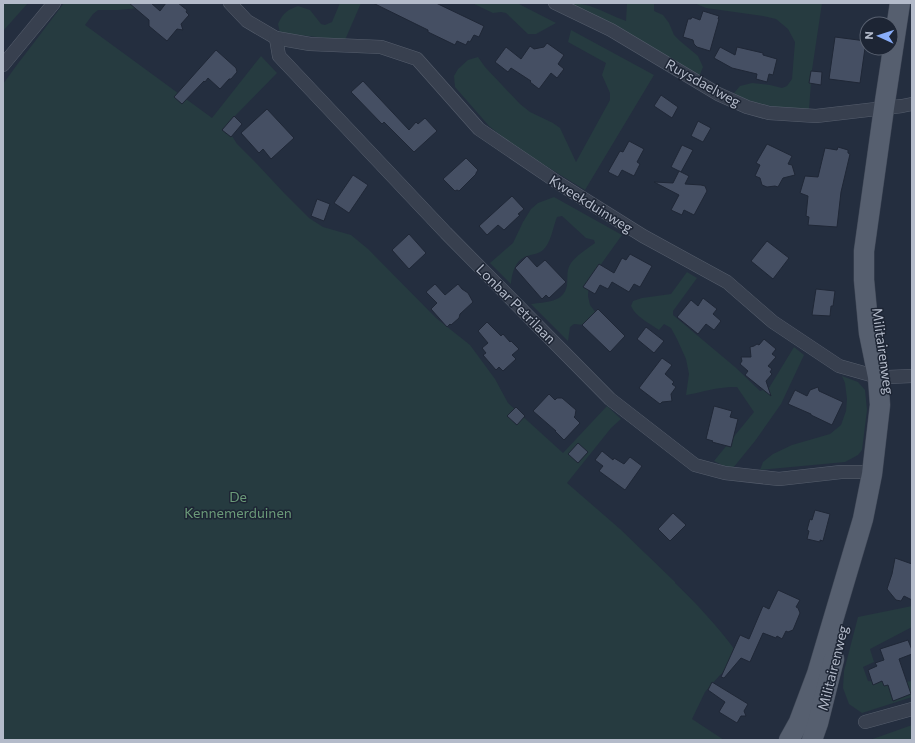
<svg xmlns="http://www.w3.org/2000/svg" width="915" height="743" viewBox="0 0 915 743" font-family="Commissioner,sans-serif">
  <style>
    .green { fill: #263b40 }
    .building { fill: #454f63; stroke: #1f2736 }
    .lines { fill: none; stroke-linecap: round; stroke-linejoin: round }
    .street-casing { stroke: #565e6d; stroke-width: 14 }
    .primary-casing { stroke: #414958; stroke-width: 21 }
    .street { stroke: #38404f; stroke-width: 13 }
    .primary { stroke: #565f6f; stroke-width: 20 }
    .labels { text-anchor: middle; stroke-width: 3; stroke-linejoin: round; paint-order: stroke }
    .street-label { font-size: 14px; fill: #b4bbca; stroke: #1d2534 }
    .park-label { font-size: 14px; fill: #6b9b79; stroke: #1d2534 }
  </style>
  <rect width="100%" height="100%" fill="#242e3f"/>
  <!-- green -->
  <g class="green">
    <polygon points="3,3 28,3 3,31"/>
    <path d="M64 3H145L139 8 118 10H98L93 14 85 25 212 118 261 56 277 73 232 119 230 126 232 136 237 144 257 164 285 194 309 218 323 227 351 235 368 249 436 318 470 345 495 379 508 403 563 453 607 406 621 419 611 428 567 483 620 529 675 582V583C697 604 717 626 735 650L733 664 720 675 705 692 692 719 724 740H3V84C23 56 44 30 64 3Z"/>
    <path d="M340 3H361L345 40 280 33 278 24C283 13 287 10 298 6L310 10 321 24 325 25 332 22Z"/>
    <polygon points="472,3 517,3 556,23 536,34 528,34 506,13 501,12 493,13"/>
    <path d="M558 3C569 3 580 3 590 6 602 10 614 17 626 21L627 3H654V11L663 15 669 23 674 35 680 41 698 56 703 67 699 77Z"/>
    <path d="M694 3H822L812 70 809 109C790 109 766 107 748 100 743 99 738 96 734 93L740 86 752 83 770 85 782 88 787 86 792 79 795 42 788 29 776 19 763 16 706 8Z"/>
    <polygon points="571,30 654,75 585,190 515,147 489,126 455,87 454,76 458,69 468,60 478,57 485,67 520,104 530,112 553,123 560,128 576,162 610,100 610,93 602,75 606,63 568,42"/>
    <path d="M554 197 622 235 589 281 588 296 590 305 596 313 585 325 574 324 570 327 568 341 531 304C545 302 564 303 567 285 568 277 566 270 571 263 577 255 587 249 595 243L594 240 586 238 562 216 557 217C553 227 551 242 544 249 539 254 533 254 527 256 515 260 512 273 511 284L490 263 513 243 523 222 531 209 538 203Z"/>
    <path d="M687 272 697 278 673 311V315L735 367 760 391 769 388 794 347 804 355 781 404 755 441 733 468 726 467 714 461 754 412 737 387C720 386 703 392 686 395L689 374 686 359 677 339 671 328 664 324 659 330C649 323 636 317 631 306L633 301 642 298 671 294Z"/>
    <polygon points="842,376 858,382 865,390 867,410 862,450 858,455 845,462 760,470 763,462 773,454 792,445 830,434 841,425 846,411 847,399 845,383"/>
    <polygon points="912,606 912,627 870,649 874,662 863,667 868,681 896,683 912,681 912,697 862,713 849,704 843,688 844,671 858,617"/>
    <polygon points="912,725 912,740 870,740"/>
  </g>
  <!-- building -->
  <g class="building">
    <polygon points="129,3 151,3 160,11 166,3 178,3 187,10 186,12 189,15 181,24 183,30 177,29 167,41 149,26 149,20"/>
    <polygon points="373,3 436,3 484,26 479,37 474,35 470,42 468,41 466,45 457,41 455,45 428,32 428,30"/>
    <polygon points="703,11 719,16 718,19 719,19 710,51 697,47 694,44 693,40 683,37 688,19 691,19 692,17 700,20"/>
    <polygon points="835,37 866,41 860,83 829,79"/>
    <polygon points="547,43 564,55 558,64 564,69 557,78 551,73 539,89 530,82 531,81 511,68 508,72 495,62 506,47 521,59 530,46 534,49 544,47"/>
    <polygon points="720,47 735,55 737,47 763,53 763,55 777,59 773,75 769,74 767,82 756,79 757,74 732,68 714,58"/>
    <polygon points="216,50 236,68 237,72 231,79 229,79 220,89 208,78 205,82 204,81 182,104 174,97"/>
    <polygon points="811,71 822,72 821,85 809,83"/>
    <polygon points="363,81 409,130 416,122 418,124 425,118 437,131 414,152 384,122 382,124 351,92"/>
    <polygon points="661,95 678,107 672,118 654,106"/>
    <polygon points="267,109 294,138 271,159 263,149 259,153 241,133"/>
    <polygon points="234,116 242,124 231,137 222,130"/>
    <polygon points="698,121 711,128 703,142 691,136"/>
    <polygon points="629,141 644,149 637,162 640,164 634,176 622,170 618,177 608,172 620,151 623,152"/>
    <polygon points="767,144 792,156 788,164 792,165 795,175 783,178 778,187 775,186 767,187 762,185 760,178 755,176 760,165 756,163"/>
    <polygon points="682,145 693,150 681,172 671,167"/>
    <polygon points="838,147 848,150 848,153 850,154 841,192 837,227 808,225 809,217 806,216 808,196 800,193 805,176 818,177 825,148 837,150"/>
    <polygon points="466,158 478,170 476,173 476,174 459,191 457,190 455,191 443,179"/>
    <polygon points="679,171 689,176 685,184 701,185 705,186 707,191 694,215 684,210 682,215 671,210 679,195 654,182 673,183"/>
    <polygon points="353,175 368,185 349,213 334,203"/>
    <polygon points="512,196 524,209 518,214 520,215 504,230 498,225 487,235 479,226"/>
    <polygon points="317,199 330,204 324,221 311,216"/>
    <polygon points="409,234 426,253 409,269 392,250"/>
    <polygon points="767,241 789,258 773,279 751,261"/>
    <polygon points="630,254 652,266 640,287 634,284 629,292 612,282 608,289 600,285 595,294 583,287 599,264 614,273 622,258 626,260"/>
    <polygon points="527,256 537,267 545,260 566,282 549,298 546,295 542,299 515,268"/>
    <polygon points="435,284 445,295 458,284 462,289 468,293 473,302 460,314 459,318 451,325 450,324 447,327 431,309 437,303 426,292"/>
    <polygon points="816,289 835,291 833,306 831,306 830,316 812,315"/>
    <polygon points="703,298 717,309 713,314 721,321 714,330 706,324 698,334 677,317 691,300 698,306"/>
    <polygon points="598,309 625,336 610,352 582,325"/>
    <polygon points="487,322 501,336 503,334 510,342 511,341 519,349 512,355 516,359 503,371 499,367 496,370 483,355 486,353 482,348 488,343 478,331"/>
    <polygon points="646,327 664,341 654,353 637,339"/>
    <polygon points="764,339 776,349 772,354 776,357 768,366 772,369 770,372 772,374 766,381 771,396 745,375 748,371 740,364 742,361 741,357 751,357 750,347 754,346 757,344 759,345"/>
    <polygon points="662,358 672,365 665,374 674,382 672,384 676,387 671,394 672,401 662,402 660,404 639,388"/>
    <polygon points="818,387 819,391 843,402 832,425 811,415 811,414 788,404 795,390 807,396 810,390"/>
    <polygon points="549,394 555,400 557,398 562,398 576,410 575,416 574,417 580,423 564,440 555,431 556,431 533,411"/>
    <polygon points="714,406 732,411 730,417 738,419 731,447 712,442 713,441 706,439"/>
    <polygon points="516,407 525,416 517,425 507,416"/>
    <polygon points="578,443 588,452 578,463 568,454"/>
    <polygon points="602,451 613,460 614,458 624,464 630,457 642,466 625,490 599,471 603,466 595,460"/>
    <polygon points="815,510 830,514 823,541 820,540 820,542 807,539 809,531 807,530 810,519 812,520"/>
    <polygon points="673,513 686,525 670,541 658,529"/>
    <polygon points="895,558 912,564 912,600 904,596 901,601 896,600 887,589 892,574"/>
    <polygon points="778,590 800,600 796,607 798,608 800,613 793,630 788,632 786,631 782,639 777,636 776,638 763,633 750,662 741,658 724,678 721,677 740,635 749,639 763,606 769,609"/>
    <polygon points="908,640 912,650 912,654 899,659 911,694 893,701 888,685 884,686 882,681 873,685 868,670 877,666 875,663 884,660 880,649"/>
    <polygon points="712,682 748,704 744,711 746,716 741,716 737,723 719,712 725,702 708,690"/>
  </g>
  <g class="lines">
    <defs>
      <g id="street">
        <polyline points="230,3 247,21 276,38 310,44 381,47 417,59 479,129 560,184 643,236 727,282 773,322 839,366 878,377 888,377 912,376"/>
        <polyline points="555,3 611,30 718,94 747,107 769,113 816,116 902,106 912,104"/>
        <polyline points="276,38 279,56 446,233 610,399 695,465 725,473 779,479 841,472 866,472 872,474"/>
        <polyline points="3,65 54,3"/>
        <polyline points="865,722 912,709"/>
      </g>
      <g id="primary">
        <polyline points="789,740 799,722 817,674 863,519 872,474 880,405 878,377 869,333 864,280 864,251 884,108 900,3"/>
        <polyline points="812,740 818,723 834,659"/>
      </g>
    </defs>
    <!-- street casing -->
    <use href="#street" class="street-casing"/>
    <!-- primary casing -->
    <use href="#primary" class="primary-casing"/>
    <!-- street -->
    <use href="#street" class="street"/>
    <!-- primary -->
    <use href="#primary" class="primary"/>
  </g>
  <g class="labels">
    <!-- street labels -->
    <g class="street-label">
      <text transform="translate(703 83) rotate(29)" y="5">Ruysdaelweg</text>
      <text transform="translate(591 204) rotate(32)" y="5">Kweekduinweg</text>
      <text transform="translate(516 304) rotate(45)" y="5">Lonbar Petrilaan</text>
      <text transform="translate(883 351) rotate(82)" y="5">Militairenweg</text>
      <text transform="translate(833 668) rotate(-76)" y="5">Militairenweg</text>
    </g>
    <!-- park labels -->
    <g class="park-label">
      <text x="238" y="502">De<tspan x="238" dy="16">Kennemerduinen</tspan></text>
    </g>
  </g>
  <!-- border -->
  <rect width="915" height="743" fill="none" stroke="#b4bbca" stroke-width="8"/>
  <!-- north arrow -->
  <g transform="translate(879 36) rotate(273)"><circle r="19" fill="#1d2534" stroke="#596170"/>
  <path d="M0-3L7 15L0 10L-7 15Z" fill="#89aefa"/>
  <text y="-6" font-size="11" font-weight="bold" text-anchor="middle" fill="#b4bbca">N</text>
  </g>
</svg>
